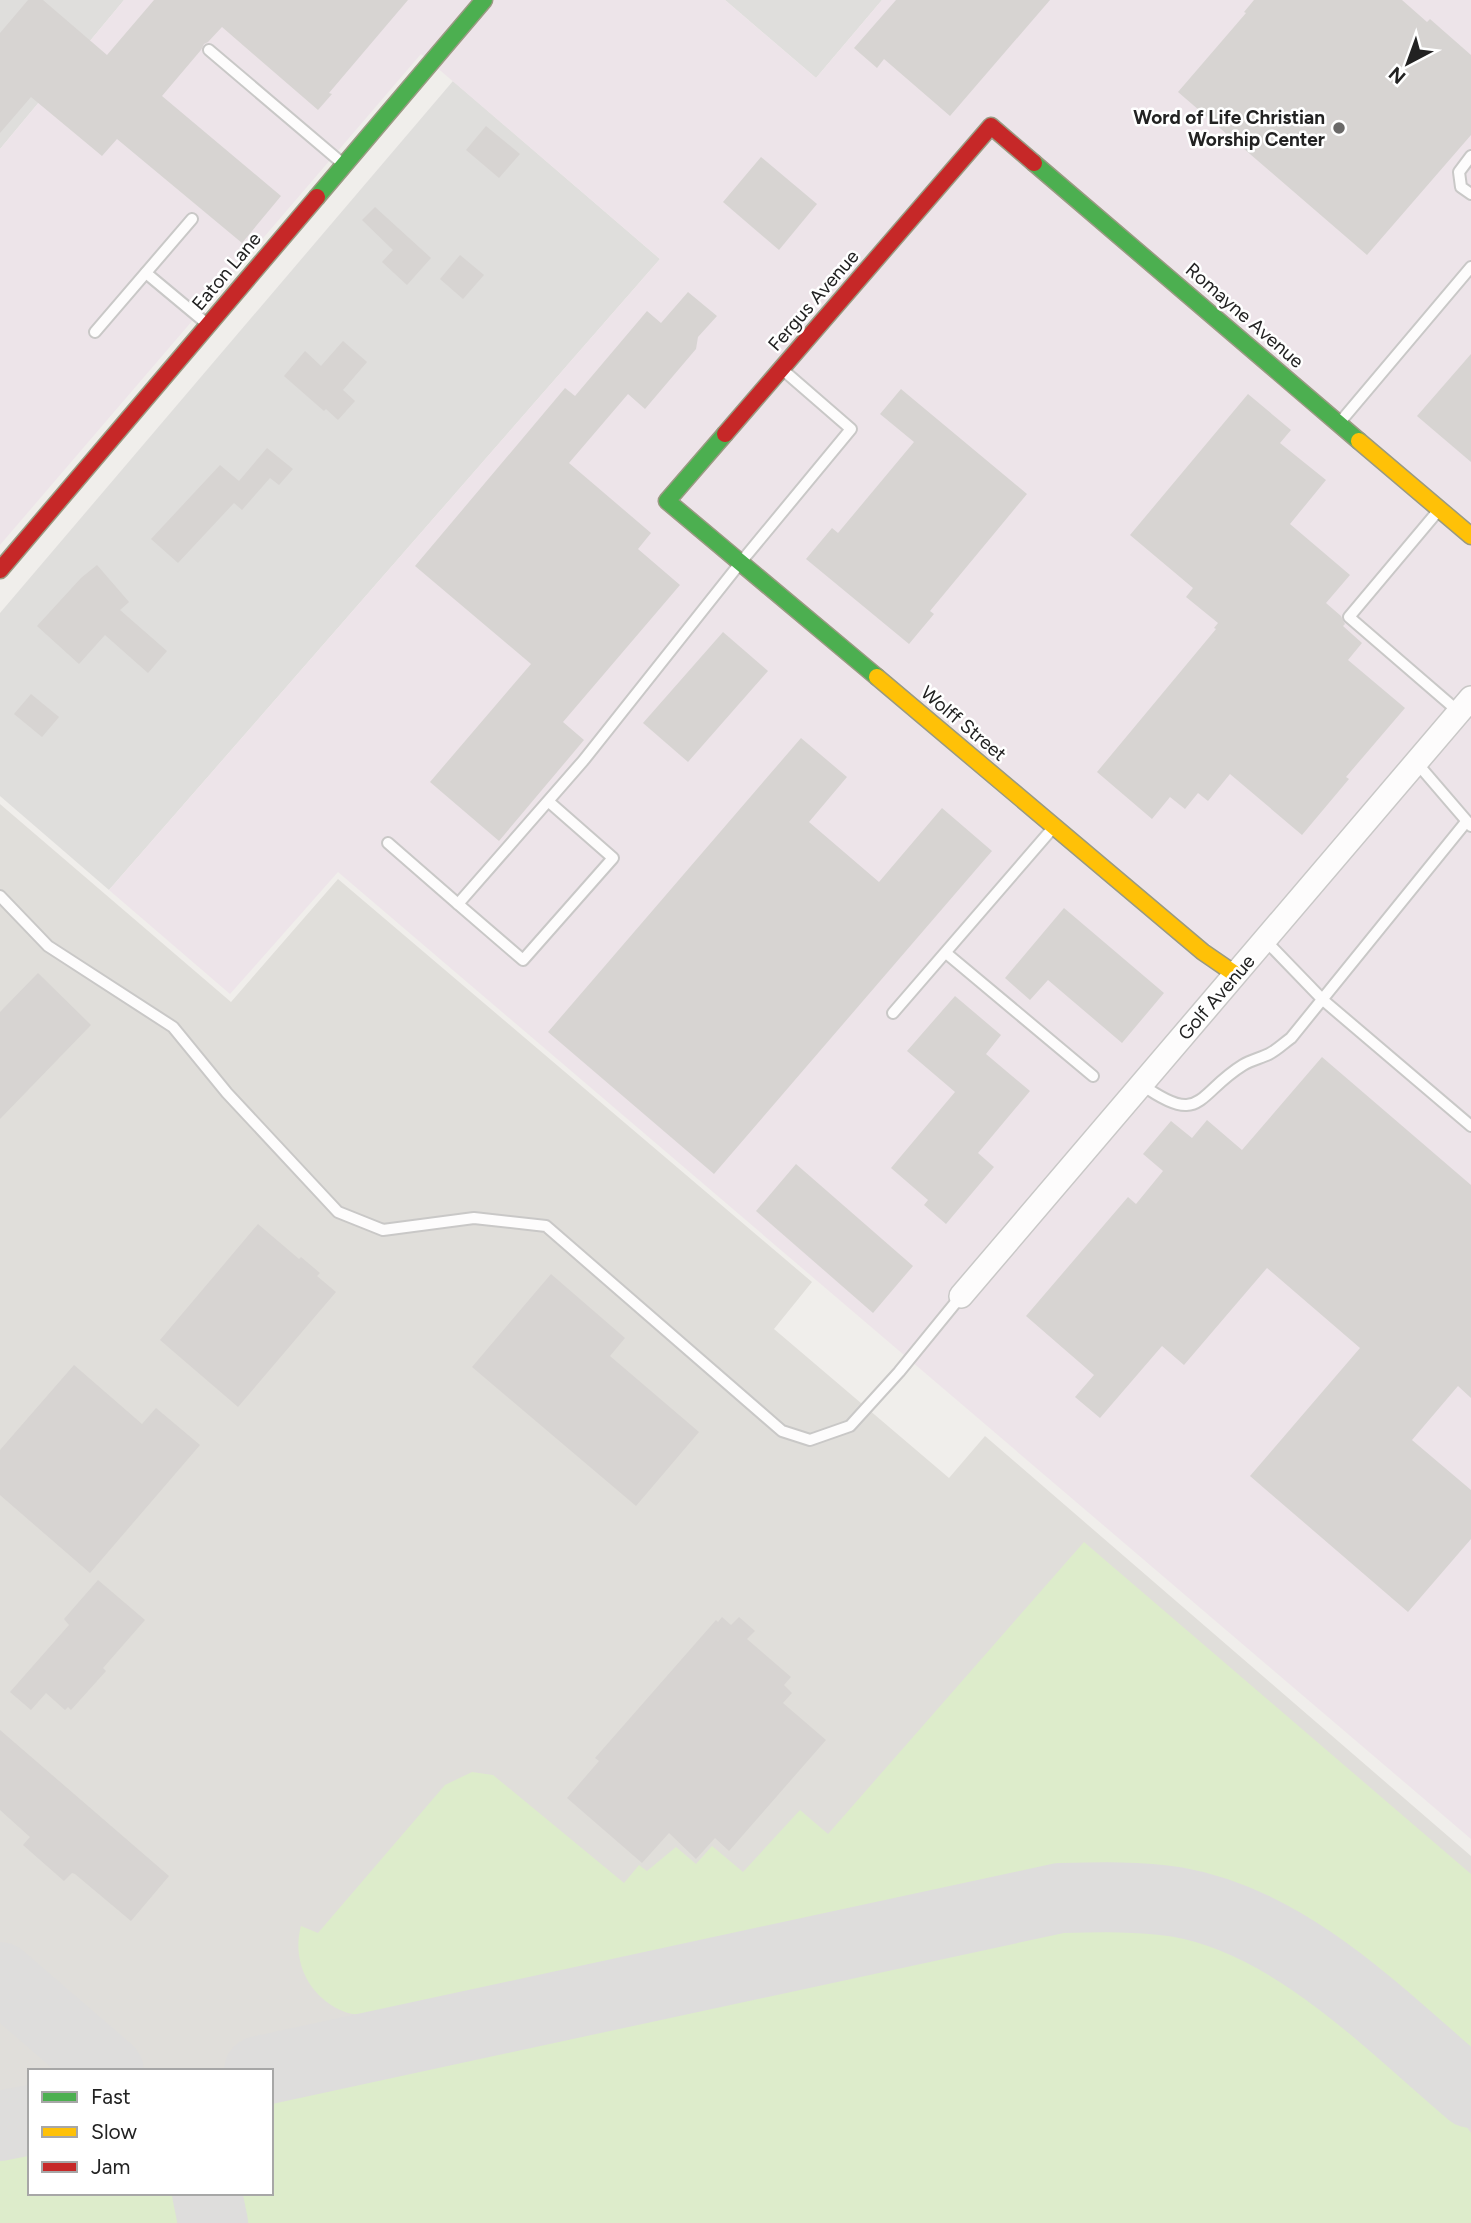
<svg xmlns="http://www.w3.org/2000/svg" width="1471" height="2223" viewBox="0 0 1471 2223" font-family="Figtree,sans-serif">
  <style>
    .residential { fill: #dfdedc }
    .industrial { fill: #ede4e9 }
    .airport { fill: #e0deda; fill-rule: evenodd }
    .grass { fill: #ddeccb }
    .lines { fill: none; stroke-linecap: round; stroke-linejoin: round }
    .taxiway { stroke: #dedddc; stroke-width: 70 }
    .building { fill: #d7d4d2 }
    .lane-casing { stroke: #c9c8c7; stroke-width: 14 }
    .street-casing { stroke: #c9c8c7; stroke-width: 26 }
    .fast-casing { stroke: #999a82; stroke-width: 19 }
    .slow-casing { stroke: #999a82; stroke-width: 19 }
    .jam-casing { stroke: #999a82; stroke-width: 19 }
    .lane { stroke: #fdfcfc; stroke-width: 10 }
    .street { stroke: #fdfcfc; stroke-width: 23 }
    .fast { stroke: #4caf50; stroke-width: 16 }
    .slow { stroke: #ffc107; stroke-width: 16 }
    .jam { stroke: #c62828; stroke-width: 16 }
    .poi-dot { fill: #6a6968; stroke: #fff; stroke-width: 2.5 }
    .labels { text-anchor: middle; stroke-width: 5; stroke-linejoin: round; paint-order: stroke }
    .poi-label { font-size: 19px; font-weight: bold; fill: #222; stroke: #fff; text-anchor: end }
    .street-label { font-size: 19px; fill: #222; stroke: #fff }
  </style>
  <rect width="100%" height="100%" fill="#f0eeeb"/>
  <!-- residential -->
  <g class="residential">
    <polygon points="0,0 124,0 0,149"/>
    <polygon points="725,0 882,0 816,78"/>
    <polygon points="453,81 660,259 109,890 0,796 0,613"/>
  </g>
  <!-- industrial -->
  <polygon class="industrial" points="124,0 725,0 816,78 882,0 1471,0 1471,1839 338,872 230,994 109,890 660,259 421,54 0,545 0,149"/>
  <!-- airport -->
  <path class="airport" d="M0 804 231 1002 338 879 812 1282 774 1329 949 1478 985 1436 1471 1856V2223H0ZM30 2071H271V2193H30Z"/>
  <!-- grass -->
  <g class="grass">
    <path d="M1084 1542 1471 1874V2054C1369 1965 1291 1885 1150 1867 1120 1863 1089 1866 1059 1867L373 2015C364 2015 353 2015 345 2012 310 1999 291 1962 301 1926L318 1933 445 1785 472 1772 493 1775 624 1883 639 1865 647 1871 676 1847 696 1864 712 1846 743 1872 800 1810 828 1834Z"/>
    <path d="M1110 1926C1160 1929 1209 1939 1255 1961 1294 1979 1326 2008 1359 2036 1395 2066 1430 2096 1466 2126L1471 2133V2223H244L238 2193H271V2098L1040 1933Z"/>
    <polygon points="30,2150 30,2193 176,2193 183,2223 0,2223 0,2156"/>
  </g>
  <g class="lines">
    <!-- taxiway -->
    <g class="taxiway">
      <polyline points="0,1977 109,2071"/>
      <path d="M259 2071 1060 1898C1100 1897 1138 1896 1177 1902 1292 1922 1385 2020 1471 2093"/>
      <polyline points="0,2126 30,2120"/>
      <polyline points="207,2193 213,2223"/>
    </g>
  </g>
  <!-- building -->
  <g class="building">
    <polygon points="28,0 43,0 107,55 154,0 408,0 329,93 332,94 318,110 222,27 208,42 204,44 201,50 162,96 281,196 242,243 117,139 102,156 31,97 0,133 0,33"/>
    <polygon points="896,0 1050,0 950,116 884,59 877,68 854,48"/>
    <polygon points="1254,0 1402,0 1427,22 1430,19 1471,55 1471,135 1367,255 1178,92 1246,13 1244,12"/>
    <polygon points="486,126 520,154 499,178 466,150"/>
    <polygon points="761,157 817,204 779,250 723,202"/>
    <polygon points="375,207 431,258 407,285 382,262 393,250 362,220"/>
    <polygon points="460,255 484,275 463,299 440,279"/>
    <polygon points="688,292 717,316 698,337 696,349 645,409 628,394 569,463 651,533 638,549 680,585 563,722 584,740 499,841 430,782 531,664 415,566 565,388 575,396 647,311 661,323"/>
    <polygon points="343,341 367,362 343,390 355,401 338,420 326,409 324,411 284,376 305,351 321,366"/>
    <polygon points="1471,354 1471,462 1417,416"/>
    <polygon points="901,389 1027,494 930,611 934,614 909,644 806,559 832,528 838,533 914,442 880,414"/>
    <polygon points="1248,394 1291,430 1280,443 1326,480 1290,524 1350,575 1326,603 1341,616 1345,624 1343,626 1362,643 1348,660 1405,708 1346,777 1349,779 1302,835 1230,774 1208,801 1198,793 1185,809 1170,797 1152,819 1097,772 1216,629 1214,628 1218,623 1186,597 1193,588 1130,535"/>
    <polygon points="267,448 293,469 279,485 270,478 242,510 234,503 178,563 151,539 220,465 239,481"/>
    <polygon points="97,565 129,602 120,610 167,651 148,673 105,635 79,664 37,626 81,578"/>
    <polygon points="723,632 768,671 688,762 643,723"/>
    <polygon points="31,694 59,717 42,737 14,714"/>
    <polygon points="801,738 847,777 809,822 879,882 942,808 992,851 714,1174 548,1032"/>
    <polygon points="1064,908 1164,993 1122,1043 1048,980 1030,1000 1005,978"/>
    <polygon points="38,973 91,1025 0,1119 0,1012"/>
    <polygon points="955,996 1001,1035 986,1054 1030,1091 978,1153 994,1167 946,1224 924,1205 928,1200 891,1168 955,1092 907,1051"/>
    <polygon points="1322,1057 1471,1185 1471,1398 1458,1386 1412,1440 1471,1490 1471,1539 1408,1612 1250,1476 1360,1348 1267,1268 1184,1365 1162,1346 1100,1418 1075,1397 1094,1375 1026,1316 1128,1197 1136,1204 1163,1171 1143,1154 1171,1121 1192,1138 1207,1120 1242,1150"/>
    <polygon points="796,1164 913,1266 873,1313 756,1211"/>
    <polygon points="258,1224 299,1259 301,1257 320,1273 317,1276 336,1292 238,1407 160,1340"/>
    <polygon points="551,1274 625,1338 610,1356 699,1432 636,1506 472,1367"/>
    <polygon points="74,1365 142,1424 156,1408 200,1445 90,1573 0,1495 0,1450"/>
    <polygon points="98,1580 145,1620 103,1668 106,1671 71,1710 68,1707 65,1710 46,1693 31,1710 10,1692 69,1625 64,1619"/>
    <polygon points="722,1617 731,1625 739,1617 755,1631 747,1639 791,1677 784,1685 792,1693 783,1703 826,1740 729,1851 715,1838 696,1859 669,1833 642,1863 567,1798 599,1761 595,1758 716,1620 718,1622"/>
    <polygon points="0,1730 169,1876 131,1921 75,1874 72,1873 64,1881 23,1845 30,1837 0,1810"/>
  </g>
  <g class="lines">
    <defs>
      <g id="lane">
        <polyline points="209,50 342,163"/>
        <polyline points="1471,156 1459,172 1461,187 1471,194"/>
        <polyline points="146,273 206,323"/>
        <polyline points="95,332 192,219"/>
        <polyline points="1341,421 1471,267"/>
        <polyline points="1438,511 1349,617 1459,712"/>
        <polyline points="1416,762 1471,826"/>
        <polyline points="548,801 613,858 523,960 458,904 583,761 741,562 851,429 783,370"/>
        <polyline points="388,843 458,904"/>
        <polyline points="0,896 48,946 173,1027 227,1093 338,1212 383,1230 474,1218 546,1226 782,1431 810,1440 850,1426 899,1372 961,1296"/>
        <polyline points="1265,940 1323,1000 1471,1126"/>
        <polyline points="946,953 1093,1076"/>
        <polyline points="893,1013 1052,829"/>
        <path d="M1141 1084C1202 1128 1196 1094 1243 1065 1251 1060 1261 1058 1269 1054 1277 1050 1284 1043 1291 1038L1466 822"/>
      </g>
      <polyline id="street" points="961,1296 1471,698"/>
      <g id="fast">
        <polyline points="1034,163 1359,441"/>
        <polyline points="317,197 484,0"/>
        <polyline points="725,434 667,501 877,677"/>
      </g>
      <g id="slow">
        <polyline points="1359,441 1471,536"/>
        <polyline points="877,677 1203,952 1235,974"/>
      </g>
      <g id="jam">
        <polyline points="725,434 991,126 1034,163"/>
        <polyline points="0,570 317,197"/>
      </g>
    </defs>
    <!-- lane casing -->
    <use href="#lane" class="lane-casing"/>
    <!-- street casing -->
    <use href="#street" class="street-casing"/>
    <!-- fast casing -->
    <use href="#fast" class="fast-casing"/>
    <!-- slow casing -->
    <use href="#slow" class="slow-casing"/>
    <!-- jam casing -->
    <use href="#jam" class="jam-casing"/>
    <!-- lane -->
    <use href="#lane" class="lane"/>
    <!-- street -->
    <use href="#street" class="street"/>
    <!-- fast -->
    <use href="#fast" class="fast"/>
    <!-- slow -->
    <use href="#slow" class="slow"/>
    <!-- jam -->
    <use href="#jam" class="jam"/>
  </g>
  <!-- markers -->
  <circle class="poi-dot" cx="1339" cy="128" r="7"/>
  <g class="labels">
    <!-- poi labels -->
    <g class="poi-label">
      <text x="1325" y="124">Word of Life Christian<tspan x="1325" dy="22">Worship Center</tspan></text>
    </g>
    <!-- street labels -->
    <g class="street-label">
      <text transform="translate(226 271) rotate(-50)" y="7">Eaton Lane</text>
      <text transform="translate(813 300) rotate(-49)" y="7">Fergus Avenue</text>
      <text transform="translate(1245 315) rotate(41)" y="7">Romayne Avenue</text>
      <text transform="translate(964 723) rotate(40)" y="7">Wolff Street</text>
      <text transform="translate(1216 997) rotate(-49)" y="7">Golf Avenue</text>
    </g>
  </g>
  <!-- legend -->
  <rect x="28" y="2069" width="245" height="126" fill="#ffffff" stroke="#a7a7a7" stroke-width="2"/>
  <rect x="42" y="2092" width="35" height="10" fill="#4caf50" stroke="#a7a7a7" stroke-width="2"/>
  <text x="91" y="2104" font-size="21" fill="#222222">Fast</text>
  <rect x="42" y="2127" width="35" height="10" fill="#ffc107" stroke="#a7a7a7" stroke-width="2"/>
  <text x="91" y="2139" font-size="21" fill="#222222">Slow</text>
  <rect x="42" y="2162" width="35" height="10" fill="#c62828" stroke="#a7a7a7" stroke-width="2"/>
  <text x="91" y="2174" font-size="21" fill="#222222">Jam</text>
  <!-- north arrow -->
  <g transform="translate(1408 63) rotate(221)" stroke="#ffffff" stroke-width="5" paint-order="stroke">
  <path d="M0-5L12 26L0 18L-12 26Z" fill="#222222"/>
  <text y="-10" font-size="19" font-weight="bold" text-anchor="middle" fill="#222222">N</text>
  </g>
</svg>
